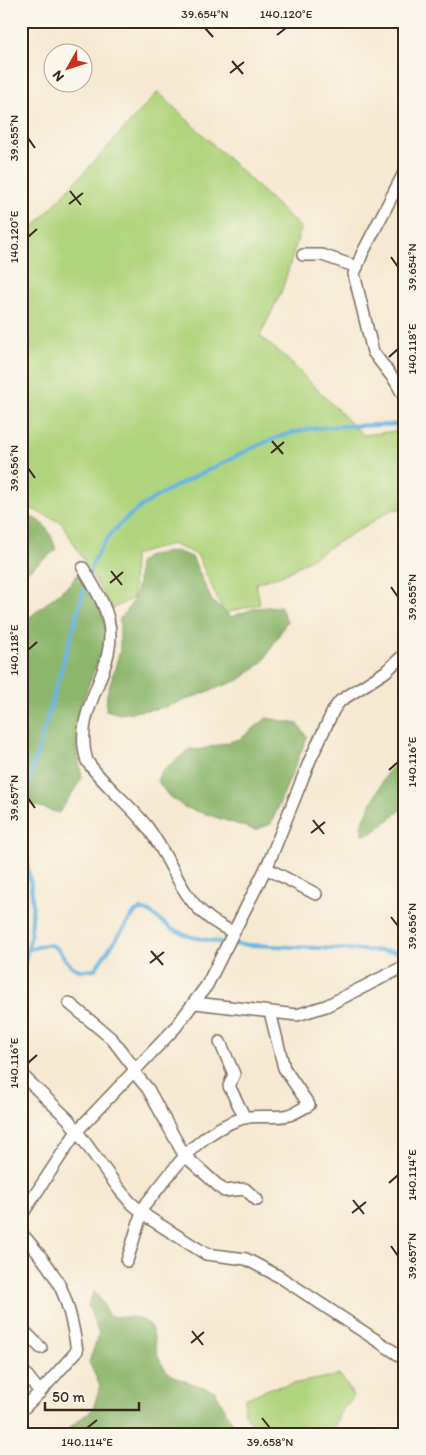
<svg xmlns="http://www.w3.org/2000/svg" width="426" height="1455" viewBox="0 0 426 1455" font-family="Itim,sans-serif">
  <style>
    .green { fill: #b0d47d; stroke: #767f4e }
    .forest { fill: #8cb66c; stroke: #647045 }
    .lines { fill: none; stroke-linecap: round; stroke-linejoin: round }
    .stream { stroke: #68b5e1; stroke-width: 4 }
    .minor-casing { stroke: #7c6d5d; stroke-width: 14 }
    .minor { stroke: #fff; stroke-width: 11 }
    .ticks { fill: none; stroke: #3b2a1e; stroke-width: 2 }
    .neatline { fill: none; stroke: #3b2a1e; stroke-width: 2 }
    .ticks-label { font-size: 12px; text-anchor: middle; fill: #3b2a1e }
  </style>
  <rect width="100%" height="100%" fill="#fbf7ec"/>
  <filter id="ink" filterUnits="userSpaceOnUse"><feTurbulence type="fractalNoise" baseFrequency=".02" numOctaves="2"/><feDisplacementMap in="SourceGraphic" scale="10" xChannelSelector="R" yChannelSelector="G"/><feConvolveMatrix kernelMatrix="1 2 1 2 8 2 1 2 1" color-interpolation-filters="sRGB"/></filter>
  <filter id="wash" filterUnits="userSpaceOnUse"><feTurbulence type="fractalNoise" baseFrequency=".0096" numOctaves="4" result="noise"/><feDisplacementMap in="SourceGraphic" scale="20" xChannelSelector="R" yChannelSelector="G"/><feGaussianBlur stdDeviation="1.12" result="paint"/><feColorMatrix in="noise" values="0 0 0 0 0 0 0 0 0 0 0 0 0 0 0 0 0 1.4 0 .05"/><feComposite in="paint" operator="in"/></filter>
  <g filter="url(#wash)">
    <rect width="100%" height="100%" fill="#f5e9d1"/>
    <!-- green -->
    <g class="green">
      <polygon points="158,92 301,228 282,290 260,336 287,359 363,435 405,430 405,509 393,509 287,573 256,583 260,604 224,613 197,554 171,544 134,555 133,598 112,609 62,523 21,504 21,241"/>
      <polygon points="340,1375 354,1396 339,1414 332,1434 257,1434 244,1411 245,1399 271,1388"/>
    </g>
    <!-- forest -->
    <g class="forest">
      <path d="M21 513C44 521 49 527 56 550L21 576Z"/>
      <polygon points="175,551 192,557 212,601 231,617 256,608 280,606 287,621 263,662 239,680 166,707 120,714 106,710 107,694 120,651 120,619 132,603 138,584 139,562 148,556"/>
      <polygon points="78,574 103,615 106,638 77,716 77,749 82,778 59,813 21,801 21,617 25,621 71,583"/>
      <polygon points="267,718 298,724 307,737 271,824 255,830 184,807 167,794 157,780 162,771 190,749 199,750 240,739"/>
      <polygon points="405,754 405,807 372,833 363,835 361,825 387,773"/>
      <path d="M94 1291 103 1304 109 1317C175 1313 140 1344 169 1373 173 1378 207 1388 215 1391L238 1434H67L69 1428 93 1409 100 1386 89 1362 99 1334 88 1305Z"/>
    </g>
    <g class="lines">
      <!-- stream -->
      <g class="stream">
        <path d="M89 573C109 514 167 490 219 465 248 450 277 434 310 429 341 424 374 426 405 424"/>
        <path d="M30 949C36 948 44 944 49 945 67 947 62 977 95 969L135 912 141 910 148 911 172 929 192 937 228 944 405 952"/>
        <path d="M21 974C30 948 34 923 32 895 30 871 22 847 22 823 22 810 26 797 28 785L87 580"/>
      </g>
    </g>
  </g>
  <g filter="url(#ink)">
    <g class="lines">
      <defs>
        <g id="minor">
          <polyline points="405,171 362,254 354,274 373,352 396,382 405,398"/>
          <polyline points="303,255 322,255 357,267"/>
          <polyline points="405,282 405,284"/>
          <path d="M83 568C95 588 110 610 110 635 110 680 72 713 87 761 104 786 130 804 148 828 179 870 180 909 233 932"/>
          <polyline points="266,868 316,894"/>
          <polyline points="69,1003 112,1039 135,1069"/>
          <polyline points="195,1003 297,1015 326,1006 405,966"/>
          <polyline points="220,1042 234,1074 229,1086 245,1118"/>
          <polyline points="133,1071 148,1089 184,1155 224,1191 245,1189 257,1200"/>
          <polyline points="21,1074 68,1119 119,1189 130,1202 149,1218 206,1254 246,1259 280,1277 405,1359"/>
          <path d="M140 1211C172 1174 192 1134 243 1118 258 1114 274 1119 289 1115 296 1113 303 1108 309 1105L284 1068 270 1012"/>
          <polyline points="21,1216 77,1131 175,1028 207,985 269,862 310,760 334,709 340,701 385,672 405,654"/>
          <path d="M21 1233C59 1275 69 1295 77 1351L40 1392"/>
          <polyline points="127,1261 142,1212"/>
          <polyline points="21,1328 41,1348"/>
          <polyline points="21,1368 40,1392 21,1411"/>
        </g>
      </defs>
      <!-- minor casing -->
      <use href="#minor" class="minor-casing"/>
      <!-- minor -->
      <use href="#minor" class="minor"/>
    </g>
  </g>
  <!-- ticks -->
  <path class="ticks" d="M205 28 213 37M277 35 286 28M232 61 243 74M230 73 244 62M28 138 35 148M70 191 81 205M69 204 83 193M28 237 37 229M391 257 398 267M389 357 398 349M272 441 283 454M271 453 284 442M28 468 35 478M111 571 122 585M110 583 123 572M391 587 398 597M28 650 37 642M389 770 398 762M28 798 35 808M313 820 324 834M311 833 325 822M391 917 398 926M151 951 163 965M150 963 164 952M28 1063 37 1055M389 1183 398 1175M353 1200 364 1214M352 1213 366 1202M391 1246 398 1256M192 1331 203 1345M191 1343 204 1332M262 1418 270 1428M87 1428 97 1420"/>
  <!-- margin -->
  <rect width="426" height="1455" fill="none" stroke="#fbf7ec" stroke-width="55"/>
  <!-- north arrow -->
  <g transform="translate(68 68) rotate(231)"><circle r="24" fill="#fbf7ec" stroke="#aea59a"/>
  <path d="M0-4L9 19L0 12L-9 19Z" fill="#c8321e"/>
  <text y="-8" font-size="14" font-weight="bold" text-anchor="middle" fill="#3b2a1e">N</text>
  </g>
  <!-- scale -->
  <path d="M45 1402v8h94v-8" fill="none" stroke="#3b2a1e" stroke-width="2.5"/>
  <text x="52" y="1402" font-size="15" fill="#3b2a1e" stroke="#fbf7ec" stroke-width="4" paint-order="stroke">50 m</text>
  <rect x="28" y="28" width="370" height="1400" class="neatline"/>
  <g class="ticks-label">
    <text x="205" y="18">39.654°N</text>
    <text x="286" y="18">140.120°E</text>
    <text transform="translate(14 138) rotate(-90)" y="4">39.655°N</text>
    <text transform="translate(14 237) rotate(-90)" y="4">140.120°E</text>
    <text transform="translate(412 267) rotate(-90)" y="4">39.654°N</text>
    <text transform="translate(412 349) rotate(-90)" y="4">140.118°E</text>
    <text transform="translate(14 468) rotate(-90)" y="4">39.656°N</text>
    <text transform="translate(412 597) rotate(-90)" y="4">39.655°N</text>
    <text transform="translate(14 650) rotate(-90)" y="4">140.118°E</text>
    <text transform="translate(412 762) rotate(-90)" y="4">140.116°E</text>
    <text transform="translate(14 798) rotate(-90)" y="4">39.657°N</text>
    <text transform="translate(412 926) rotate(-90)" y="4">39.656°N</text>
    <text transform="translate(14 1063) rotate(-90)" y="4">140.116°E</text>
    <text transform="translate(412 1175) rotate(-90)" y="4">140.114°E</text>
    <text transform="translate(412 1256) rotate(-90)" y="4">39.657°N</text>
    <text x="87" y="1446">140.114°E</text>
    <text x="270" y="1446">39.658°N</text>
  </g>
</svg>
